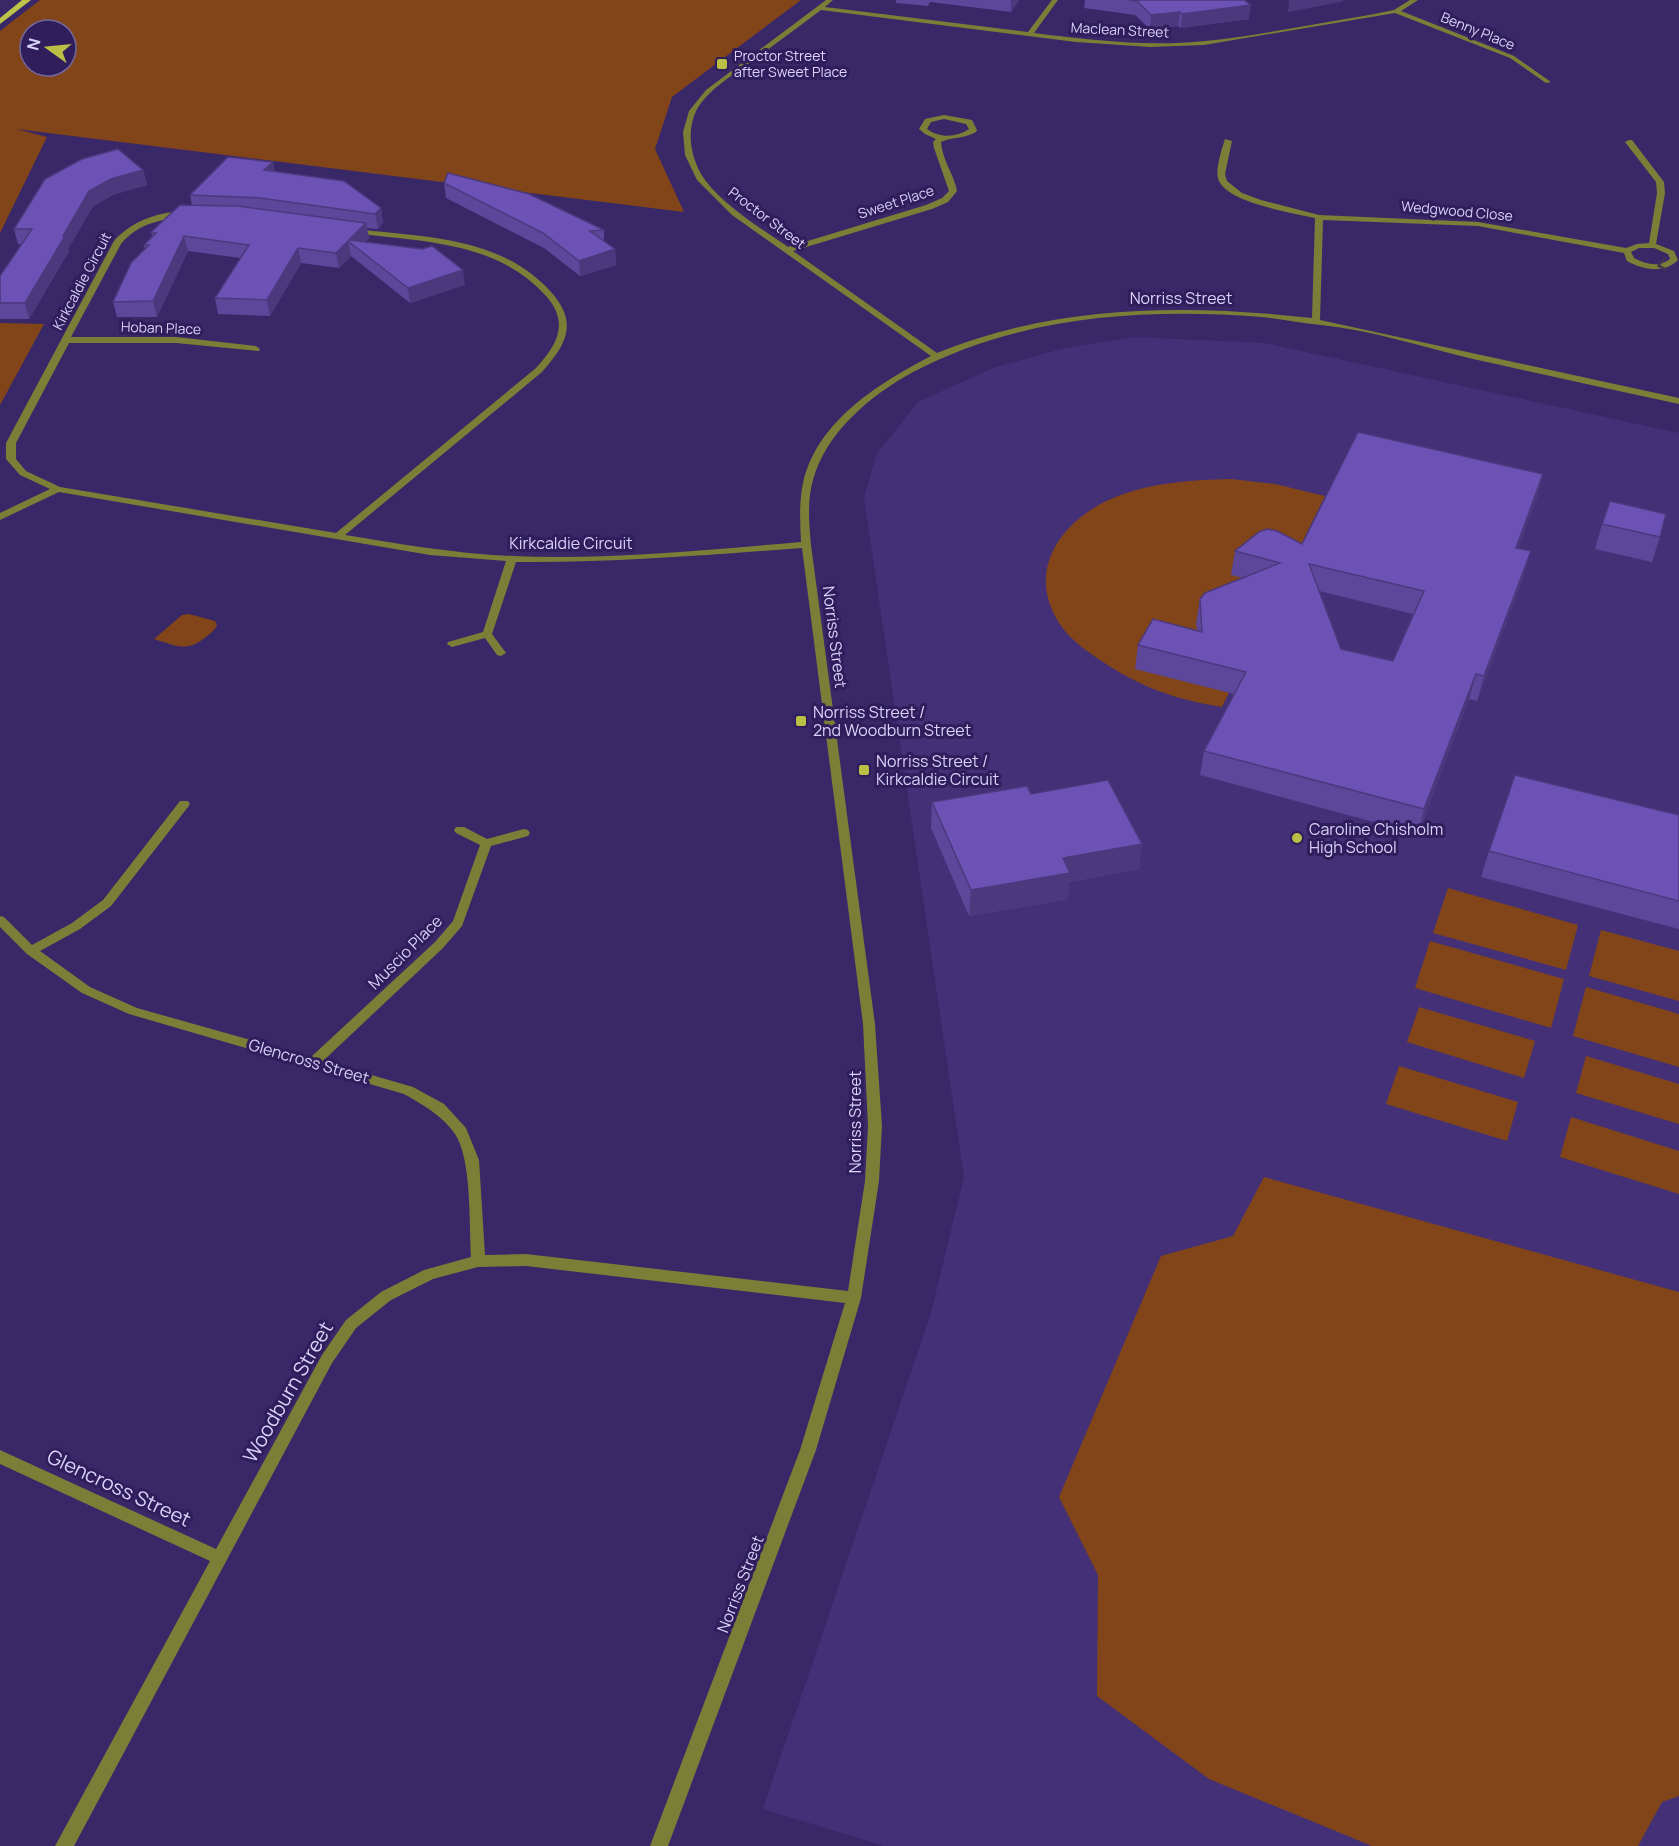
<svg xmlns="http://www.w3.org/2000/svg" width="1679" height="1846" viewBox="0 0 1679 1846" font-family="Manrope,sans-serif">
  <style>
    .built { fill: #433077 }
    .green { fill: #82451a; fill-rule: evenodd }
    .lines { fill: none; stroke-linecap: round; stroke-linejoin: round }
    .street { fill: #7a7e37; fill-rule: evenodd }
    .primary { fill: #bdc34b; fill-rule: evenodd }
    .wall { fill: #5c479b; fill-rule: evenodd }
    .shaded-wall { fill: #4b397e }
    .building { fill: #6b52b4; stroke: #4b397e; stroke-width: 1.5; fill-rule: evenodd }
    .oneway { stroke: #423553 }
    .poi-dot { fill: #bac045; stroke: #2f1d5c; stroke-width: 2 }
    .labels { text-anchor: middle; stroke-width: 6; stroke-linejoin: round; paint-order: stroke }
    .far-street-label { font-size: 14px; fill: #d8d3f9; stroke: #2f1d5c }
    .far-poi-label { font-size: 14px; fill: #d8d3f9; stroke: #2f1d5c; text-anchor: start }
    .street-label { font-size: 16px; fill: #d8d3f9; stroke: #2f1d5c }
    .poi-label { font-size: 16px; fill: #d8d3f9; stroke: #2f1d5c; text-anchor: start }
    .near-street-label { font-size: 20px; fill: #d8d3f9; stroke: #2f1d5c }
  </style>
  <rect width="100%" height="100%" fill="#392867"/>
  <!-- built -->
  <polygon class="built" points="1135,337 1264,343 1679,433 1679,1846 884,1846 763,1809 931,1313 964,1177 864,498 876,455 918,402 993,368 1065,348"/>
  <!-- green -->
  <g class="green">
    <path d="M40 0H801L672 97 655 149 684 212 16 129 47 137 0 233V31ZM30 30H66V66H30Z"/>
    <polygon points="0,323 44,324 0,405"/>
    <path d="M1231 479 1275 484 1325 496 1222 707C1176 700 1138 686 1100 660 1087 651 1075 643 1065 631 1020 574 1061 518 1118 496 1155 482 1192 480 1231 479Z"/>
    <path d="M189 614 215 621 217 625C214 631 212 632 207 636 187 653 177 646 154 639L182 615Z"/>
    <polygon points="1448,888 1578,925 1566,970 1433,933"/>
    <polygon points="1601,930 1679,951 1679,1001 1589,976"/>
    <polygon points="1430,941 1564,979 1551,1028 1415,988"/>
    <polygon points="1586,987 1679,1014 1679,1067 1573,1036"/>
    <polygon points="1419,1007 1535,1041 1524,1078 1407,1042"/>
    <polygon points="1586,1056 1679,1084 1679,1124 1576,1093"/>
    <polygon points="1399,1066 1518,1102 1507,1141 1386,1104"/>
    <polygon points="1571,1117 1679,1151 1679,1194 1560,1157"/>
    <polygon points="1264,1177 1679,1292 1679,1796 1662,1802 1638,1846 1372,1846 1209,1779 1097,1696 1098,1575 1059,1497 1161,1256 1233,1236"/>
  </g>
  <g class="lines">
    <!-- street -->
    <path class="street" d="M826 0H833L825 7 1028 32 1052 0H1058L1034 33C1090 40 1148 47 1205 41 1260 35 1314 24 1369 15L1394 10 1410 0H1418L1401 11 1514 56 1551 82 1546 83 1510 58 1395 13 1204 45 1150 47 1076 42 821 10C797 28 774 45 751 62 732 76 707 90 696 111 686 133 691 158 703 177 721 204 762 229 788 247L926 205 942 198 949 191 934 148 933 142 936 139 925 134 919 129 925 119 944 115 972 120 977 130 976 132C964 139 951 137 941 142 942 160 954 174 957 191L948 202 932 209 793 251 937 353C1057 304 1186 304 1312 318L1315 218C1293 213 1229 203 1219 181 1214 171 1222 149 1225 139L1232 141 1225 174 1227 181 1242 193 1261 200 1319 215 1478 222 1626 248 1637 244 1649 243 1657 193 1656 182 1625 142 1629 140H1632L1664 182 1665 193 1656 244 1674 251 1678 260C1664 274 1643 270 1627 261L1624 253 1478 226 1323 220 1320 320 1679 398V404C1610 389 1541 374 1473 359 1422 347 1372 330 1321 325 1301 323 1281 319 1261 317 1142 308 1020 316 913 372 871 395 826 432 813 480 807 501 809 524 811 545L875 1024 882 1126 879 1181 861 1298 816 1450 668 1846H650L800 1450 845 1303 526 1266 478 1267 433 1279 391 1300 356 1328 332 1363 74 1846H55L210 1561 0 1464V1450L216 1549 322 1355 346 1320 381 1292 424 1270 471 1257C469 1225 472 1159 455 1134 442 1115 423 1105 404 1094L129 1014 82 993 27 954 0 927V916L4 917 32 945 72 923 103 900 180 801H188L190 804 188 807 111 906 80 929 40 951 90 987 137 1008 311 1057 435 942 453 921 480 845 456 833 454 830 456 827H464L487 839 524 829 528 830 530 833 528 836 491 846 462 926 443 948 323 1061 413 1087 444 1104 466 1128 479 1160 485 1255 526 1254 848 1291 865 1181 868 1126 863 1024 802 548C706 555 612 563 516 562L492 634 506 653 501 656 497 655 485 638 452 647 447 644 448 642 483 632 506 561 430 555 59 492 0 520V513L50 489 20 475 6 459V443L114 241C131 221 161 210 188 212V216C162 220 139 222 121 244L71 337H176L256 346 260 349 259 351 176 343H69L16 443V459L26 471 60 487 336 533 536 368C557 345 570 323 546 296 497 241 422 242 354 233L350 231 354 229C423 237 501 236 551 292 579 323 566 345 542 372L345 535C401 544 457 554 513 556 609 560 705 550 801 542 800 522 799 502 803 483 817 421 879 383 931 356L732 215 697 180 685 155 683 132 689 111 706 90ZM944 119 966 124 969 129C956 138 939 138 927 129L931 122ZM1639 248H1654L1668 254 1670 259C1658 268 1646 264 1634 258L1631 252Z"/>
    <!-- primary -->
    <polygon class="primary" points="22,0 31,0 0,24 0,18"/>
  </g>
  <!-- wall -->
  <g class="wall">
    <polygon points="896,0 1019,0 1011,12 930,2 928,6 896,3"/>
    <polygon points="1085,0 1246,0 1249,19 1181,28 1178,26 1150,29 1135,15 1084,8"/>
    <polygon points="143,170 147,185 115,194 93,206 68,249 69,251 29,319 0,319 0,276 22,244 18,244 14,229"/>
    <polygon points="275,172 381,208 383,223 378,229 367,228 369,238 365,242 465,285 410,303 351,256 339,268 301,263 270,316 218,314 215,298 240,258 188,251 157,317 117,317 113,302 145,250 144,245 152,236 151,232 192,205 190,195"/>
    <polygon points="444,183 604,230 604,242 615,249 616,265 580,276 544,248 446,198"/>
    <path d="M1543 474 1537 497 1518 548 1524 575 1477 701 1469 699 1418 834 1200 775 1204 751 1234 694 1135 669 1138 645 1197 630 1196 624 1200 599 1243 578 1231 575 1235 551 1302 544ZM1319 591 1413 614 1393 661 1341 649Z"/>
    <polygon points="1602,524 1660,537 1652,562 1595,549"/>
    <polygon points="1031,794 1142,844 1139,869 1069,882 1068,899 969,916 931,828 932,802"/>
    <polygon points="1679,815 1679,929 1481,877 1489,851"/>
  </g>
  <!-- shaded-wall -->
  <g class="shaded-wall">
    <polygon points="1011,0 1019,0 1011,12"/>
    <polygon points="1244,0 1246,0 1244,6 1251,5 1249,19 1181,28 1182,14"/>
    <polygon points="1289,0 1344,0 1341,2 1288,12"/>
    <polygon points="1180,12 1178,26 1150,29 1151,15"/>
    <polygon points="273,162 276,176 264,170"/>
    <polygon points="143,170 147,185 115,194 93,206 68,249 69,251 29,319 25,303 89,191 111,179"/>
    <polygon points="381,208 383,223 378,229 375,214"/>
    <polygon points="366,223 369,238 358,249 349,240"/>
    <polygon points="184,236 188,251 157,317 153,301"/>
    <polygon points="348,241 351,256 339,268 336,253"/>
    <polygon points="298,248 301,263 270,316 267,300"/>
    <polygon points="615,249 616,265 580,276 579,261"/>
    <polygon points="463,270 465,285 410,303 408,288"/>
    <polygon points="1543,474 1537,497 1510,572 1516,548"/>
    <polygon points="1531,551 1524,575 1477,701 1484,676"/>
    <polygon points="1476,674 1469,699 1418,834 1424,809"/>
    <polygon points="1142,844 1139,869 1069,882 1068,899 969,916 971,890 1063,858"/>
  </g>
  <!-- building -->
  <g class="building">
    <polygon points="1129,0 1244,0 1251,5 1182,14 1180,12 1151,15 1137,1"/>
    <polygon points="118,149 143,170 111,179 89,191 63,236 65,236 25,303 0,303 0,276 32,229 14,229 45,179 82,159"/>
    <polygon points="228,157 273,162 264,170 344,181 381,208 375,214 260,198 190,195"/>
    <polygon points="448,173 529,194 604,230 590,231 615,249 579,261 543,233 444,183"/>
    <polygon points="180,205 237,206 366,223 349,240 422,249 432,246 463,270 408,288 348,241 336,253 298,248 267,300 215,298 249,245 184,236 153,301 113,302 131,263 149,245 144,245 156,233 151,232"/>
    <path d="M1358 432 1543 474 1516 548 1531 551 1484 676 1476 674 1424 809 1204 751 1246 672 1138 645 1153 619 1202 632 1200 599 1205 593 1280 563 1235 551 1259 532 1267 529 1277 531 1302 544ZM1309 564 1424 591 1393 661 1341 649Z"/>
    <polygon points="1610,501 1666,514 1660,537 1602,524"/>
    <polygon points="1515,775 1679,815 1679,901 1489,851"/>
    <polygon points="1108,780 1142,844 1063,858 1070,873 971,890 932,802 1027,786 1031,794"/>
  </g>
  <!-- one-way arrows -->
  <defs><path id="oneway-chevron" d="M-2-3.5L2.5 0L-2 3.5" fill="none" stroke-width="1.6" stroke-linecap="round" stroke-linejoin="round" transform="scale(1.5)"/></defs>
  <use class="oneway" href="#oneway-chevron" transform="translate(1662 265) rotate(170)"/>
  <!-- markers -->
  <g class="poi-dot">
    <rect x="716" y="58" width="12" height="12" rx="3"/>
    <rect x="795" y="715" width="12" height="12" rx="3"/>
    <rect x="858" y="764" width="12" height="12" rx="3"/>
    <circle cx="1297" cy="838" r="6"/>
  </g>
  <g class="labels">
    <!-- far-street labels -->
    <g class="far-street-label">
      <text transform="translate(1120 30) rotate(3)" y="5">Maclean Street</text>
      <text transform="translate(1478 31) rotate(22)" y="5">Benny Place</text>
      <text transform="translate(896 202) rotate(-18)" y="5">Sweet Place</text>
      <text transform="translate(1457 211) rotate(5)" y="5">Wedgwood Close</text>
      <text transform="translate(767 218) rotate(37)" y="5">Proctor Street</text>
      <text transform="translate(82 281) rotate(-62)" y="5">Kirkcaldie Circuit</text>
      <text transform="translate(161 328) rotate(2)" y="5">Hoban Place</text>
    </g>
    <!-- far-poi labels -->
    <g class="far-poi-label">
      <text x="734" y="61">Proctor Street<tspan x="734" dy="16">after Sweet Place</tspan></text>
    </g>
    <!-- street labels -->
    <g class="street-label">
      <text x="1181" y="304">Norriss Street</text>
      <text x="571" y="549">Kirkcaldie Circuit</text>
      <text transform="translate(835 637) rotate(83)" y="6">Norriss Street</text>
      <text transform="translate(405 952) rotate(-45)" y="6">Muscio Place</text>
      <text transform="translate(309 1061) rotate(16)" y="6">Glencross Street</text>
      <text transform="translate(855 1122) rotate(-90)" y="6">Norriss Street</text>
      <text transform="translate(740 1584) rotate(-69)" y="6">Norriss Street</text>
    </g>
    <!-- poi labels -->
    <g class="poi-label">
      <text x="813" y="718">Norriss Street /<tspan x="813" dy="18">2nd Woodburn Street</tspan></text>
      <text x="876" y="767">Norriss Street /<tspan x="876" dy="18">Kirkcaldie Circuit</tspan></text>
      <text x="1309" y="835">Caroline Chisholm<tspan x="1309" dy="18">High School</tspan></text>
    </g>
    <!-- near-street labels -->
    <g class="near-street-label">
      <text transform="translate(288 1392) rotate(-60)" y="7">Woodburn Street</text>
      <text transform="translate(119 1488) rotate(25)" y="7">Glencross Street</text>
    </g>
  </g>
  <!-- north arrow -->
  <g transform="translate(48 48) rotate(285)"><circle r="28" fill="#2f1d5c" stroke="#73669b" stroke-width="1.5"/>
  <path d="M0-4.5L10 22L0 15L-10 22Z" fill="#bac045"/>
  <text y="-9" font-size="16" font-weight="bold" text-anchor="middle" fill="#d8d3f9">N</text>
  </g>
</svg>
